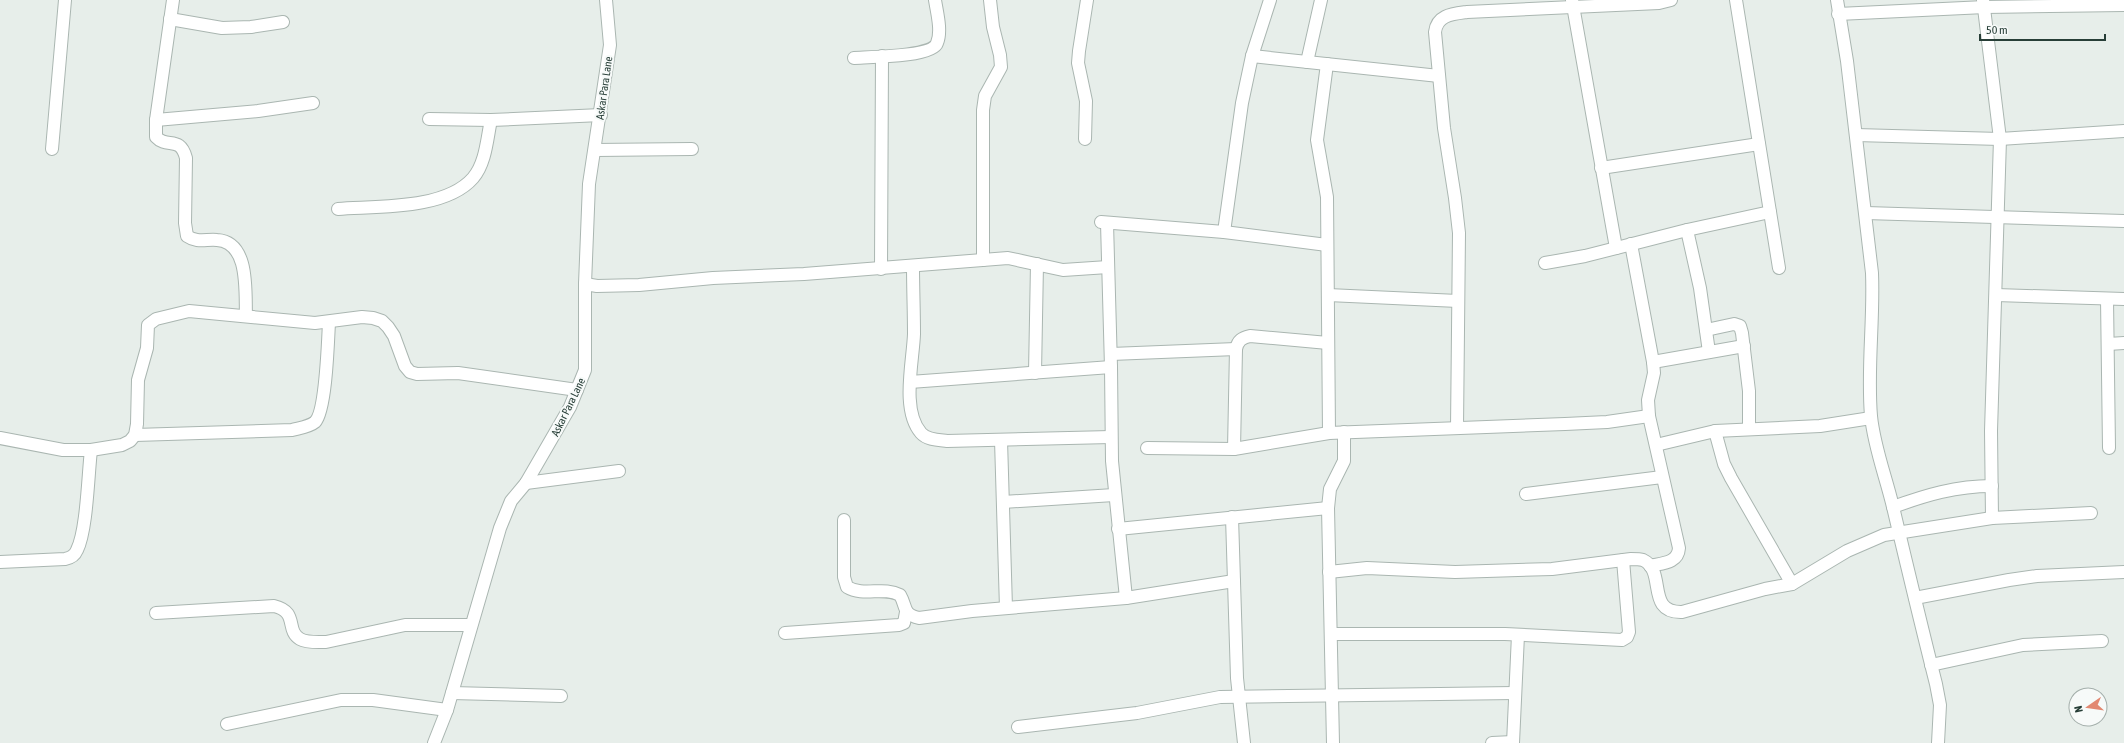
<svg xmlns="http://www.w3.org/2000/svg" width="2124" height="743" viewBox="0 0 2124 743" font-family="'Asap Condensed',sans-serif">
  <style>
    .lines { fill: none; stroke-linecap: round; stroke-linejoin: round }
    .minor-casing { stroke: #aab6b1; stroke-width: 14 }
    .minor { stroke: #fff; stroke-width: 12 }
    .labels { text-anchor: middle; stroke-width: 4; stroke-linejoin: round; paint-order: stroke }
    .street-label { font-size: 11px; fill: #273e37; stroke: #f7faf9 }
  </style>
  <rect width="100%" height="100%" fill="#e7eeea"/>
  <g class="lines">
    <defs>
      <g id="minor">
        <path d="M173 0 156 120V137C167 149 180 135 186 158L185 223 187 236C197 243 206 239 217 240 250 242 245 292 246 316"/>
        <polyline points="1572,0 1616,248"/>
        <polyline points="1736,0 1779,268"/>
        <path d="M1837 0 1847 61 1872 273C1874 321 1867 368 1871 416 1874 447 1886 477 1893 507 1907 566 1921 625 1936 684L1940 705 1938 743"/>
        <polyline points="1983,0 2000,139 1991,431 1992,518"/>
        <polyline points="1838,14 1985,7 2124,5"/>
        <polyline points="170,19 222,28 251,27 283,22"/>
        <polyline points="1252,56 1439,76"/>
        <path d="M854 58C868 57 933 57 937 43 942 31 937 13 935 0"/>
        <polyline points="1307,62 1321,0"/>
        <polyline points="1327,64 1317,140 1327,197 1329,433"/>
        <polyline points="429,119 491,120 601,115"/>
        <polyline points="156,120 258,111 313,103"/>
        <polyline points="1856,135 2000,139 2124,131"/>
        <polyline points="1085,139 1086,101 1078,63 1079,51 1087,0"/>
        <polyline points="52,149 65,0"/>
        <polyline points="595,150 692,149"/>
        <polyline points="1601,168 1759,144"/>
        <path d="M338 209C377 206 445 210 473 178 486 163 487 138 491 120"/>
        <polyline points="1866,213 2124,221"/>
        <polyline points="1101,222 1224,232 1327,245"/>
        <polyline points="1107,223 1111,367 1112,461 1126,598"/>
        <polyline points="1687,230 1700,288 1709,352"/>
        <polyline points="1224,232 1242,103 1252,56 1270,0"/>
        <path d="M1631 244 1653 362 1654 373 1648 400 1649 416 1679 548C1678 563 1663 563 1650 566"/>
        <polyline points="983,260 983,110 985,96 1001,67 1000,55 993,27 990,0"/>
        <polyline points="1545,263 1585,256 1687,230 1770,212"/>
        <path d="M913 266C913 289 914 311 914 334 913 362 901 410 921 433 927 440 939 440 947 441L1111 437"/>
        <polyline points="881,269 882,56"/>
        <polyline points="585,284 597,286 639,285 713,278 804,274 1008,258 1063,270 1108,267"/>
        <polyline points="1328,295 1458,301"/>
        <polyline points="1996,295 2124,299"/>
        <polyline points="2107,299 2109,448"/>
        <polyline points="1706,330 1734,324 1740,326 1742,333 1749,391 1749,428"/>
        <polyline points="2108,344 2124,343"/>
        <polyline points="1111,354 1236,349"/>
        <polyline points="1653,362 1744,346"/>
        <polyline points="1035,373 1037,264"/>
        <polyline points="910,382 1111,367"/>
        <path d="M1457 428 1459 233 1455 198 1444 128 1435 32C1437 15 1452 14 1467 12L1659 3 1671 0"/>
        <polyline points="1715,431 1724,464 1731,478 1792,584"/>
        <path d="M135 435 292 430C299 428 309 427 315 422 326 411 328 341 329 322"/>
        <polyline points="0,438 63,450 91,450 122,445 130,441 135,435 137,424 138,380 147,348 148,325 156,319 189,311 315,323 362,317 373,318 382,321 388,327 394,336 405,366 410,372 417,374 458,373 577,390"/>
        <polyline points="1001,440 1006,608"/>
        <polyline points="1656,445 1715,431 1820,426 1871,418"/>
        <polyline points="1147,448 1234,449 1329,433 1565,424 1607,422 1649,416"/>
        <path d="M1234 449 1236 349C1238 340 1242 338 1250 336L1328 343"/>
        <polyline points="526,483 619,471"/>
        <polyline points="1526,494 1662,477"/>
        <polyline points="1003,502 1114,495"/>
        <path d="M1893 507C1926 495 1956 486 1992 486"/>
        <polyline points="1232,517 1237,678 1244,743"/>
        <path d="M844 520V577L847 587C864 597 883 586 900 595 907 607 902 614 919 618L972 611 1126 598 1234 581"/>
        <polyline points="1118,529 1328,508"/>
        <path d="M0 562 65 559C71 558 75 555 77 550 87 530 88 475 91 450"/>
        <path d="M1329 572 1367 568 1455 572 1552 569 1631 559C1634 559 1640 559 1643 560 1667 571 1645 613 1682 612L1765 589 1792 584 1847 551 1884 535 1992 518 2091 513"/>
        <polyline points="1915,598 2009,580 2037,576 2124,572"/>
        <path d="M156 613 274 606C299 612 285 630 300 639 307 643 318 642 326 642L405 625H471"/>
        <polyline points="785,633 899,625 904,623 906,612"/>
        <polyline points="1331,634 1505,634 1622,640 1627,637 1629,632 1623,560"/>
        <polyline points="1931,665 2023,645 2102,641"/>
        <polyline points="452,693 561,696"/>
        <polyline points="227,724 341,700 373,700 447,710"/>
        <polyline points="1018,727 1137,713 1220,697 1515,693"/>
        <polyline points="434,743 447,710 500,528 511,501 526,483 570,407 585,370 585,284 589,184 610,45 606,0"/>
        <polyline points="1333,743 1328,508 1330,489 1344,461 1344,432"/>
        <polyline points="1492,743 1513,742"/>
        <polyline points="1513,743 1518,635"/>
      </g>
    </defs>
    <!-- minor casing -->
    <use href="#minor" class="minor-casing"/>
    <!-- minor -->
    <use href="#minor" class="minor"/>
  </g>
  <g class="labels">
    <!-- street labels -->
    <g class="street-label">
      <text transform="translate(604 88) rotate(-82)" y="4">Askar Para Lane</text>
      <text transform="translate(568 407) rotate(-64)" y="4">Askar Para Lane</text>
    </g>
  </g>
  <!-- north arrow -->
  <g transform="translate(2088 707) rotate(257)"><circle r="19" fill="#f7faf9" stroke="#a4afab"/>
  <path d="M0-3L7 15L0 10L-7 15Z" fill="#e28871"/>
  <text y="-6" font-size="11" font-weight="bold" text-anchor="middle" fill="#273e37">N</text>
  </g>
  <!-- scale -->
  <path d="M1980 34v6h125v-6" fill="none" stroke="#273e37" stroke-width="2"/>
  <text x="1986" y="34" font-size="12" fill="#273e37" stroke="#f7faf9" stroke-width="3" paint-order="stroke">50 m</text>
</svg>
